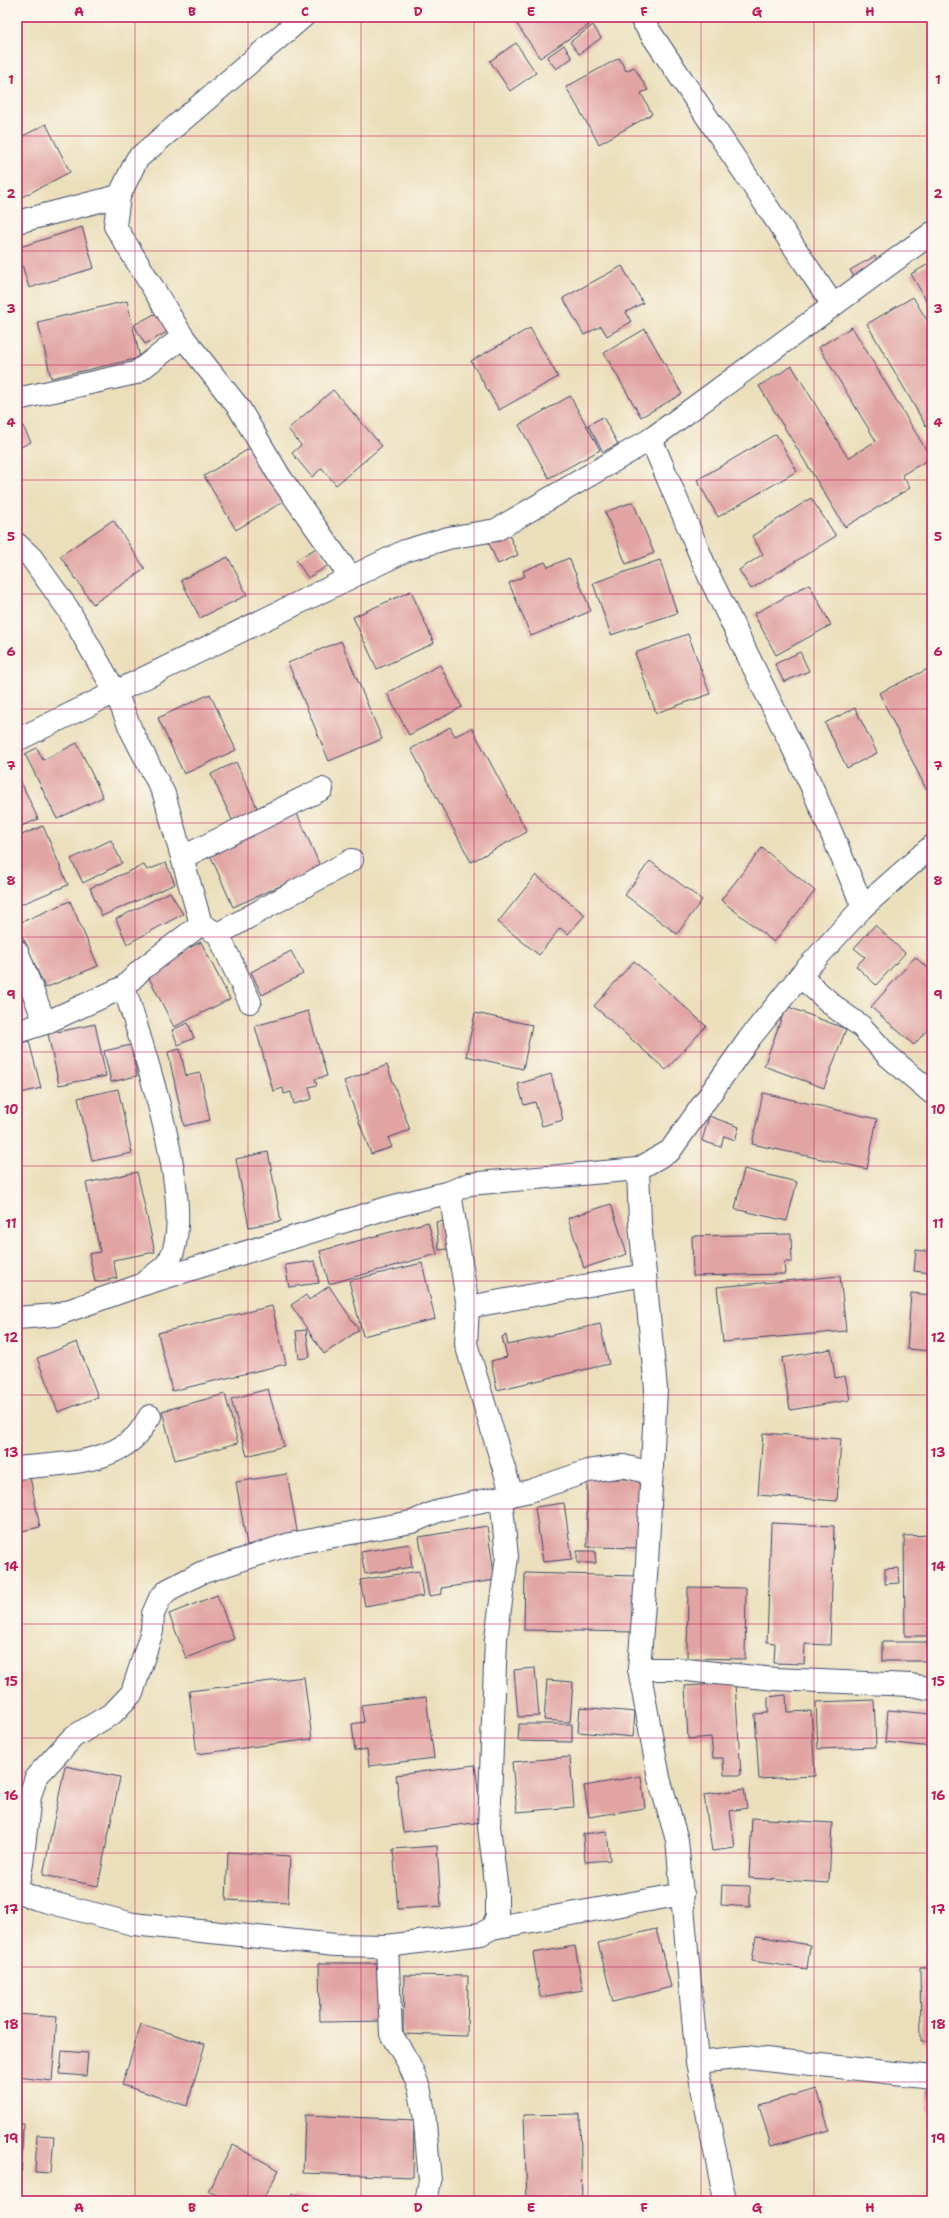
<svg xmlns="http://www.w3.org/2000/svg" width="949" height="2218" viewBox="0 0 949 2218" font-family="'Shantell Sans',sans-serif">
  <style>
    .building { fill: #e1a4a3 }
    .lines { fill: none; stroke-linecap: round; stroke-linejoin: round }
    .minor-casing { stroke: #3a496c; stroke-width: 24 }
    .minor { stroke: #fff; stroke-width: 22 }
    .grid { fill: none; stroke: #c2185b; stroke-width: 1; stroke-opacity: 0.55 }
    .neatline { fill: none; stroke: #c2185b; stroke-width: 1.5 }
    .grid-label { font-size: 13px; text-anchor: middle; font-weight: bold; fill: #c2185b }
  </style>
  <rect width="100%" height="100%" fill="#fbf7ec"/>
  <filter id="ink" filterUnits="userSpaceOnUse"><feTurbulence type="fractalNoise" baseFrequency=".025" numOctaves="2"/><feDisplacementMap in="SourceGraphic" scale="8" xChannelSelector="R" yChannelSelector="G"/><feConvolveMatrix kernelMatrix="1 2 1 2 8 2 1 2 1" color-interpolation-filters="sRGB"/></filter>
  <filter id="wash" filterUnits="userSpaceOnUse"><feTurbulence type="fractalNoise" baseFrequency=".012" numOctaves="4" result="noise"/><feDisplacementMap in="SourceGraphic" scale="16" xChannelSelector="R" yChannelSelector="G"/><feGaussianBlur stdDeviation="0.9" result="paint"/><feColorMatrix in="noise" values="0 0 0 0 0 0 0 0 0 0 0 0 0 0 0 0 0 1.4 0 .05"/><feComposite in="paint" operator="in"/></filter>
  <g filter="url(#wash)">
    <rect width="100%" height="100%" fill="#ebdfbb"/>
    <g id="blocks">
      <!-- building -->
      <g class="building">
        <polygon points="512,17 584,17 589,25 540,58"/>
        <polygon points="593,25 601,38 579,54 570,42"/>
        <polygon points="516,43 536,73 510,91 490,61"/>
        <polygon points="564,45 572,58 556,69 547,57"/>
        <polygon points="619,58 626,71 634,67 648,90 641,93 652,114 599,144 566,87"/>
        <polygon points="46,124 70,172 22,197 17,187 17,134 20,133 23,136"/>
        <polygon points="82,227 94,268 29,288 17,248"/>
        <polygon points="875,256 879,264 854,277 850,270"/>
        <polygon points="932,262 932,310 911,274"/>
        <polygon points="622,266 643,303 626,312 631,322 607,336 601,326 584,335 563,298"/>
        <polygon points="913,297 932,329 932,422 926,426 867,324"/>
        <polygon points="127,301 140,358 51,378 38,322"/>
        <polygon points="158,312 169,331 145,344 134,325"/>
        <polygon points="852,327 931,458 902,475 910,488 845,527 759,386 792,366 848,458 876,441 819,347"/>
        <polygon points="530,328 558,377 499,410 471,361"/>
        <polygon points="645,329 682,394 641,417 604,353"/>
        <polygon points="333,390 382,446 336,485 322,468 312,477 292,453 301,445 288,429"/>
        <polygon points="570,396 600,450 549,478 519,425"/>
        <polygon points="17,415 31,442 17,449"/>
        <polygon points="603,417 618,444 603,452 588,425"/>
        <polygon points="776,434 797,471 718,517 697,480"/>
        <polygon points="252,447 284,501 236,530 204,476"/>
        <polygon points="811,498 836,536 751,589 739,570 763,554 752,536"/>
        <polygon points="633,502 654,553 626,564 605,512"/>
        <polygon points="113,520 145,569 93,604 60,556"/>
        <polygon points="507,530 518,555 498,564 487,539"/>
        <polygon points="318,547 329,565 308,578 296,560"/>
        <polygon points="228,557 247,595 200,618 181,580"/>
        <polygon points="569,558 591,611 531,636 509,583 525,576 523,571 545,562 548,567"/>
        <polygon points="660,560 677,613 611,635 593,583"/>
        <polygon points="809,584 831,625 776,655 754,614"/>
        <polygon points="411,591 434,643 377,669 353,617"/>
        <polygon points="688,634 710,694 656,713 635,653"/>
        <polygon points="341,641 382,739 329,761 288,663"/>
        <polygon points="800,652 809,671 784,682 775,664"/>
        <polygon points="440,665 462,707 409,735 387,693"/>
        <polygon points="932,667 932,786 926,789 879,693"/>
        <polygon points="210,694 236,750 184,774 158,718"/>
        <polygon points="855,708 877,753 847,768 825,723"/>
        <polygon points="450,727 455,736 472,728 527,832 471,862 411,749"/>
        <polygon points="77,743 103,797 57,819 25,754 37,748 43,760"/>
        <polygon points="236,762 259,812 234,824 211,774"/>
        <polygon points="17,773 38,819 17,828"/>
        <polygon points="296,811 321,868 233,907 208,850"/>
        <polygon points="43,826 68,885 17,906 17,837"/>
        <polygon points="111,840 122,863 83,883 71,859"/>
        <polygon points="762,848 815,891 774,942 721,900"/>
        <polygon points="650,861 702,900 677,934 625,895"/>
        <polygon points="166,863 175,884 102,916 90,888 144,865 147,870"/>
        <polygon points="536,875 585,915 568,934 560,928 539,955 498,922"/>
        <polygon points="170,892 183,914 127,944 116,919"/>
        <polygon points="70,901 98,966 45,988 17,924"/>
        <polygon points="875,925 905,953 876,985 856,966 865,957 854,948"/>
        <polygon points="201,942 230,999 174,1027 145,970"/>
        <polygon points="291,951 303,974 262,995 251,972"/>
        <polygon points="915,957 932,972 932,1024 914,1045 871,1007"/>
        <polygon points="634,961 706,1026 666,1070 594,1006"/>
        <polygon points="786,1006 846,1029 824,1088 764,1066"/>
        <polygon points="308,1011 327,1076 315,1079 317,1085 309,1087 312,1099 294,1104 291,1092 284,1094 283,1088 273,1091 255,1026"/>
        <polygon points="475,1013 532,1025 523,1069 466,1056"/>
        <polygon points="188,1023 194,1038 178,1045 172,1030"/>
        <polygon points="95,1024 106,1076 59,1085 48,1034"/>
        <polygon points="29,1041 41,1088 17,1094 17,1044"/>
        <polygon points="131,1045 137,1076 111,1082 104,1051"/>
        <polygon points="180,1049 186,1076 200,1073 210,1120 184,1126 168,1052"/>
        <polygon points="387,1065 410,1130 388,1138 392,1147 371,1154 344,1081"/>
        <polygon points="551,1074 563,1120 542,1126 535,1102 524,1105 518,1084"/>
        <polygon points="118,1089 132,1153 92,1161 78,1098"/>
        <polygon points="763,1093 877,1119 867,1169 752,1144"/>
        <polygon points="709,1116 739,1127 735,1140 724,1136 721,1147 702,1141"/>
        <polygon points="268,1152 281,1221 249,1227 236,1159"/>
        <polygon points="744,1169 797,1182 787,1221 735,1209"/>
        <polygon points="137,1172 155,1252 113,1260 117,1278 95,1282 89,1254 100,1252 86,1183"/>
        <polygon points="611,1204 627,1254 584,1268 568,1218"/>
        <polygon points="446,1221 449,1249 439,1250 436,1222"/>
        <polygon points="428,1222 437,1254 329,1284 320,1251"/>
        <polygon points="791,1234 792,1262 784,1262 785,1274 693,1276 692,1236"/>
        <polygon points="916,1250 932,1252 931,1273 914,1271"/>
        <polygon points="315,1261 319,1283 289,1287 285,1265"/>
        <polygon points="422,1263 435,1319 363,1336 349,1281"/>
        <polygon points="840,1276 846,1331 723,1342 717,1287"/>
        <polygon points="329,1286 359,1330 324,1354 291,1305 306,1295 309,1300"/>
        <polygon points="911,1293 932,1295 932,1351 907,1349"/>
        <polygon points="272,1306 286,1364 172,1391 158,1333"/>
        <polygon points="600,1324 609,1364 497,1390 491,1361 507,1357 502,1337 506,1335 508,1345"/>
        <polygon points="306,1330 310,1357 299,1359 296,1331"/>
        <polygon points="77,1342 98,1397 58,1412 37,1358"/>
        <polygon points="831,1349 835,1378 845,1376 850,1400 790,1410 782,1358"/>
        <polygon points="268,1389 284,1446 247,1456 231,1399"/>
        <polygon points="225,1394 238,1443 175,1460 162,1411"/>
        <polygon points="763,1433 841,1439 837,1501 758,1495"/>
        <polygon points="287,1474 298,1536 247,1545 236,1482"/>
        <polygon points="30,1477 40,1527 17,1532 17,1479"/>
        <polygon points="587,1479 642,1479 643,1548 587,1547"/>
        <polygon points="564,1503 572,1559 543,1562 535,1507"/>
        <polygon points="771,1523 834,1526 830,1645 805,1644 804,1664 774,1663 775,1643 767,1642"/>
        <polygon points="487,1526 495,1580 441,1588 442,1594 429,1596 419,1537"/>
        <polygon points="932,1535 932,1636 905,1636 904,1536"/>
        <polygon points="409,1544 412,1567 365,1574 361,1552"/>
        <polygon points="577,1551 595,1551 596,1563 577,1563"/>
        <polygon points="898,1568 899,1583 885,1584 885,1569"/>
        <polygon points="419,1571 423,1596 365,1606 360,1580"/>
        <polygon points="525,1573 637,1576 635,1632 524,1630"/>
        <polygon points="688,1587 746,1588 745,1659 687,1658"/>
        <polygon points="217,1595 234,1639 186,1658 169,1614"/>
        <rect x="882" y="1642" width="45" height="19"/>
        <polygon points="535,1668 539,1716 518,1717 514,1670"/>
        <polygon points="304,1677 312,1739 197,1754 189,1691"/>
        <polygon points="547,1680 573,1682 570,1722 544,1720"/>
        <polygon points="735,1683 741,1775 724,1775 723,1758 713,1758 711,1737 688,1739 685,1686"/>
        <polygon points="786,1695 787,1712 811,1711 815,1776 759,1779 755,1714 768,1713 768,1697"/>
        <polygon points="426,1697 434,1758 369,1766 367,1749 355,1751 352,1724 364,1722 361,1705"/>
        <polygon points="874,1700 876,1747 818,1749 816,1702"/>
        <polygon points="580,1707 635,1712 633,1737 578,1732"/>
        <polygon points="888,1710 932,1714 932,1747 885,1742"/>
        <polygon points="519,1724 572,1724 572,1742 518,1741"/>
        <polygon points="570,1757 574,1807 517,1812 512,1762"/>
        <polygon points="475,1765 482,1822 403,1832 396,1775"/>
        <polygon points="65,1766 120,1777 98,1886 43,1875"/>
        <polygon points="641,1776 645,1808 589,1817 584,1786"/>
        <polygon points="744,1789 747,1808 730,1811 735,1848 712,1851 704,1795"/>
        <polygon points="752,1818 832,1823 829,1883 749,1878"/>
        <polygon points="607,1831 610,1860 585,1862 583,1834"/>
        <polygon points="437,1846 441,1906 398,1909 393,1849"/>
        <polygon points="228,1852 290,1856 288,1903 226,1900"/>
        <polygon points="722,1885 750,1886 750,1907 721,1905"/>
        <polygon points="656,1929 671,1987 613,2002 598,1943"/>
        <polygon points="756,1936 810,1945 807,1969 752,1961"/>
        <polygon points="575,1946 583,1990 540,1997 533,1953"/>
        <polygon points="319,1963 387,1963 388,2021 320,2022"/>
        <polygon points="920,1967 932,1967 932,2041 921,2041"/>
        <polygon points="404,1975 468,1976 467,2036 403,2034"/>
        <polygon points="17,2014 57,2017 52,2081 17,2077"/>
        <polygon points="141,2024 205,2044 187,2106 122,2085"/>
        <polygon points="62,2051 88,2053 86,2076 60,2074"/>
        <polygon points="817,2089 829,2130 771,2146 759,2105"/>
        <polygon points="932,2089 932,2113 928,2113 925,2090"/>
        <polygon points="580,2114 582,2201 527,2201 524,2115"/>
        <polygon points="305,2115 414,2120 413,2177 303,2173"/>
        <polygon points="17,2124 23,2124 21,2186 17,2185"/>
        <polygon points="37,2135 54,2136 51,2173 35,2172"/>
        <polygon points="233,2145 279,2170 262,2201 228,2201 208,2191"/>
        <polygon points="293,2194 332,2200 332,2201 292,2201"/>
      </g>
    </g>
  </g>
  <g filter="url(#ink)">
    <use href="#blocks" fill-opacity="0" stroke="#3a496c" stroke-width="1"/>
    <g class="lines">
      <defs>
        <g id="minor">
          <polyline points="303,17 137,159 119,196 115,226 183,337 239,408 280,477 350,576"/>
          <polyline points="640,17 833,305"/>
          <polyline points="17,222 119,196"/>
          <polyline points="17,399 136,373 183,337"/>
          <polyline points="651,439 932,233"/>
          <polyline points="17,544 31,557 68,609 116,693 131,730 164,794 201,924 218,934 250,1002"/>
          <polyline points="17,740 405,551 448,538 496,530 651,439 710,578 811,785 863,907"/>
          <polyline points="183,857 322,789"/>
          <polyline points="218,934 352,860"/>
          <polyline points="17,951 45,1023"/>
          <polyline points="800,976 837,1009 861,1026 887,1055 932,1093"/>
          <path d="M124 987C141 1041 200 1214 168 1262 164 1269 154 1274 147 1280"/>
          <polyline points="17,1032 45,1023 124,987 141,970 201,924"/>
          <polyline points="450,1192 468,1307 466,1344 512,1495"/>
          <polyline points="468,1307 645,1275"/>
          <polyline points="17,1318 56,1315 141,1285 387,1208 450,1192 469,1184 638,1169"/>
          <path d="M17 1468C55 1464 104 1465 134 1438 141 1432 145 1423 150 1416"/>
          <polyline points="639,1669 676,1669 775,1679 911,1685 932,1689"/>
          <polyline points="17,1887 22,1864 30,1796 36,1777 73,1737 113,1713 132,1693 152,1631 153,1614 160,1598 168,1590 201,1573 290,1544 412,1522 440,1510 501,1497"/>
          <polyline points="17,1891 37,1899 133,1924 335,1945 387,1946"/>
          <polyline points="492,1928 683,1894"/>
          <polyline points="697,2062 746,2057 932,2077"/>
          <polyline points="426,2201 430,2181 424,2112 419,2087 407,2060 391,2034 387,1946 481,1934 492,1928 497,1916 497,1891 489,1827 496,1638 507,1557 501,1497 530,1491 588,1471 623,1466 651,1473"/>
          <polyline points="725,2201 697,2062 677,1840 659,1778 639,1669 647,1563 656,1389 640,1223 638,1169 670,1151 749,1039 800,976 863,907 932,846"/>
        </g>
      </defs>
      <!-- minor casing -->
      <use href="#minor" class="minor-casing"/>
      <!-- minor -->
      <use href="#minor" class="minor"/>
    </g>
  </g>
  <!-- grid -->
  <path class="grid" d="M135 17V2201M248 17V2201M361 17V2201M474 17V2201M588 17V2201M701 17V2201M814 17V2201M17 136H932M17 251H932M17 365H932M17 480H932M17 594H932M17 709H932M17 823H932M17 937H932M17 1052H932M17 1166H932M17 1281H932M17 1395H932M17 1509H932M17 1624H932M17 1738H932M17 1853H932M17 1967H932M17 2082H932"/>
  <!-- margin -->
  <rect width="949" height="2218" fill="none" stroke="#fbf7ec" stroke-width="44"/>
  <rect x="22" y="22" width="905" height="2174" class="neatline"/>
  <g class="grid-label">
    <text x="79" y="16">A</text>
    <text x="192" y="16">B</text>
    <text x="305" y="16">C</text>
    <text x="418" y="16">D</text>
    <text x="531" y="16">E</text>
    <text x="644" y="16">F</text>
    <text x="757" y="16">G</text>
    <text x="870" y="16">H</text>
    <text x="11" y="84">1</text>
    <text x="938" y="84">1</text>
    <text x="11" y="198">2</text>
    <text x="938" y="198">2</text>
    <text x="11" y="313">3</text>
    <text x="938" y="313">3</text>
    <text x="11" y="427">4</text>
    <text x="938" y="427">4</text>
    <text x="11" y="541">5</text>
    <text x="938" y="541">5</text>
    <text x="11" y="656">6</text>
    <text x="938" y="656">6</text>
    <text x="11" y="770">7</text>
    <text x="938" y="770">7</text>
    <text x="11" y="885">8</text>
    <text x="938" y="885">8</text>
    <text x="11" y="999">9</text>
    <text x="938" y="999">9</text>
    <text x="11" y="1114">10</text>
    <text x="938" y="1114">10</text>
    <text x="11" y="1228">11</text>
    <text x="938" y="1228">11</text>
    <text x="11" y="1342">12</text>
    <text x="938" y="1342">12</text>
    <text x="11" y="1457">13</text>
    <text x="938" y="1457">13</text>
    <text x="11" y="1571">14</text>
    <text x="938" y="1571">14</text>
    <text x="11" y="1686">15</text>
    <text x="938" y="1686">15</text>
    <text x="11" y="1800">16</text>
    <text x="938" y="1800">16</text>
    <text x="11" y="1914">17</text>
    <text x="938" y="1914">17</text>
    <text x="11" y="2029">18</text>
    <text x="938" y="2029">18</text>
    <text x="11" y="2143">19</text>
    <text x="938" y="2143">19</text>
    <text x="79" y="2212">A</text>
    <text x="192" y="2212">B</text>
    <text x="305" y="2212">C</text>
    <text x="418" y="2212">D</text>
    <text x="531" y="2212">E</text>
    <text x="644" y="2212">F</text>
    <text x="757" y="2212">G</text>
    <text x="870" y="2212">H</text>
  </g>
</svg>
